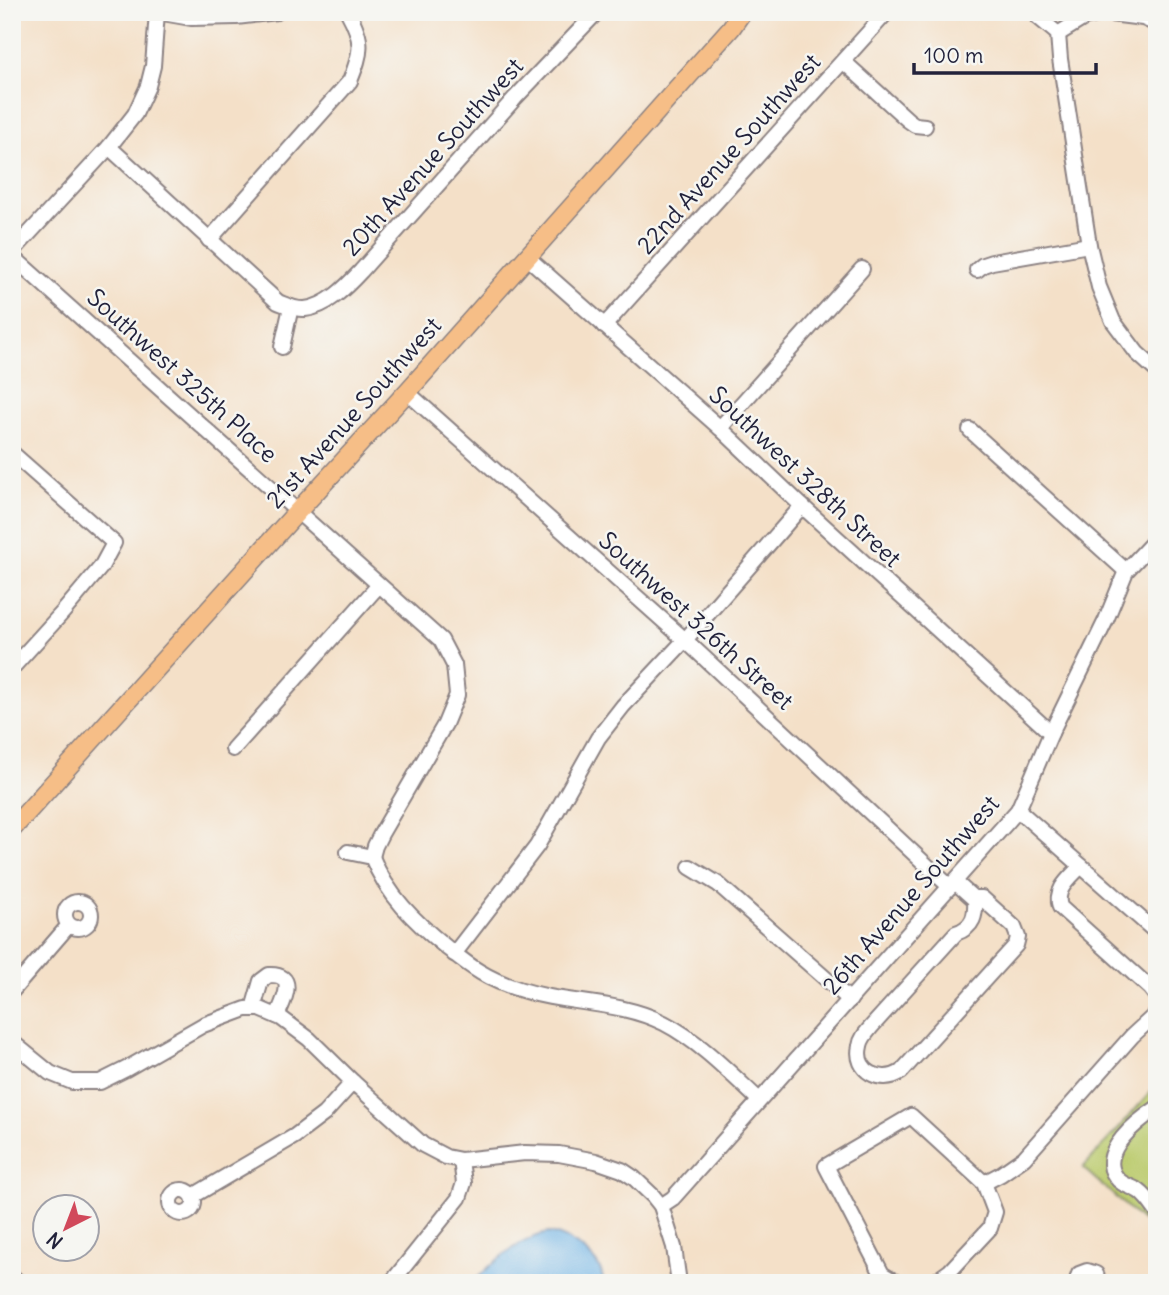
<svg xmlns="http://www.w3.org/2000/svg" width="1169" height="1295" viewBox="0 0 1169 1295" font-family="Delius,sans-serif">
  <style>
    .green { fill: #bbcb6d; stroke: #6e7654; stroke-width: 2 }
    .water { fill: #71b4e6; stroke: #4a6b90; stroke-width: 2 }
    .lines { fill: none; stroke-linecap: round; stroke-linejoin: round }
    .minor-casing { stroke: #8b8182; stroke-width: 18 }
    .major-casing { stroke: #8b8182; stroke-width: 21 }
    .minor { stroke: #fff; stroke-width: 14 }
    .major { stroke: #f6be87; stroke-width: 18 }
    .labels { text-anchor: middle; stroke-width: 5; stroke-linejoin: round; paint-order: stroke }
    .street-label { font-size: 24px; fill: #22223b; stroke: #f6f6f2 }
  </style>
  <rect width="100%" height="100%" fill="#f6f6f2"/>
  <filter id="ink" filterUnits="userSpaceOnUse"><feTurbulence type="fractalNoise" baseFrequency=".0143" numOctaves="2"/><feDisplacementMap in="SourceGraphic" scale="14" xChannelSelector="R" yChannelSelector="G"/><feConvolveMatrix kernelMatrix="1 2 1 2 8 2 1 2 1" color-interpolation-filters="sRGB"/></filter>
  <filter id="wash" filterUnits="userSpaceOnUse"><feTurbulence type="fractalNoise" baseFrequency=".00686" numOctaves="4" result="noise"/><feDisplacementMap in="SourceGraphic" scale="28" xChannelSelector="R" yChannelSelector="G"/><feGaussianBlur stdDeviation="1.57" result="paint"/><feColorMatrix in="noise" values="0 0 0 0 0 0 0 0 0 0 0 0 0 0 0 0 0 1.4 0 .05"/><feComposite in="paint" operator="in"/></filter>
  <g filter="url(#wash)">
    <rect width="100%" height="100%" fill="#f4e0c8"/>
    <!-- green -->
    <polygon class="green" points="1157,1085 1157,1234 1083,1168"/>
    <!-- water -->
    <path class="water" d="M550 1233C571 1238 604 1259 603 1283H473C490 1264 525 1235 550 1233Z"/>
  </g>
  <g filter="url(#ink)">
    <g class="lines">
      <defs>
        <g id="minor">
          <polyline points="1032,12 1058,34 1060,59 1089,245 1099,287 1113,321 1137,353 1157,371"/>
          <polyline points="1058,34 1084,18 1103,13 1143,18 1157,24"/>
          <polyline points="844,62 908,120 915,125 925,126"/>
          <path d="M109 147 278 302C286 305 296 310 305 309 327 307 347 286 361 271L515 98 597 12"/>
          <path d="M209 240 350 81C362 51 364 41 348 12"/>
          <polyline points="12,252 109,147 135,114 148,86 153,66 157,12 191,18 236,17 277,12"/>
          <polyline points="12,256 441,640 454,665 457,695 445,724 381,834 375,846 372,857 348,852"/>
          <polyline points="527,257 720,428 802,506 1051,733"/>
          <polyline points="977,270 983,265 992,262 1089,245"/>
          <polyline points="604,326 887,12"/>
          <polyline points="282,347 291,307"/>
          <polyline points="407,392 685,640 950,887"/>
          <polyline points="720,428 862,269"/>
          <polyline points="970,430 1126,571"/>
          <polyline points="12,453 114,543 101,567 63,612 12,668"/>
          <polyline points="233,749 379,585"/>
          <polyline points="1018,810 1157,933"/>
          <path d="M372 857C387 895 415 922 446 947 456 955 468 965 480 972 501 985 525 992 550 997 588 1004 628 1005 664 1023 699 1041 730 1073 759 1100"/>
          <path d="M1081 866C1070 878 1054 889 1060 907L1150 988 1157 997"/>
          <polyline points="690,867 718,884 850,1000"/>
          <path d="M955 882 973 898H982L1014 927 1018 937 1016 945 901 1072C881 1085 854 1071 860 1046 861 1038 867 1032 872 1026L956 933C974 927 976 915 975 898"/>
          <circle cx="78" cy="915" r="13"/>
          <polyline points="454,954 537,846 598,738 623,706 685,640 802,506"/>
          <polyline points="12,991 69,925"/>
          <path d="M253 1009 261 981 269 975C299 974 283 1002 277 1016"/>
          <polyline points="12,1042 50,1073 72,1082 100,1082 126,1069 203,1025 246,1009 260,1009 281,1018 309,1039 353,1082 423,1145 446,1157 461,1160 525,1153 559,1154 596,1161 622,1170 634,1178 653,1196 661,1206 674,1247 679,1283"/>
          <path d="M1157 1108C1139 1120 1097 1152 1116 1177 1121 1185 1131 1186 1139 1191 1147 1197 1152 1205 1157 1212"/>
          <polyline points="984,1183 1001,1174 1024,1158 1132,1036 1157,1013"/>
          <circle cx="182" cy="1202" r="12"/>
          <polyline points="193,1196 295,1136 324,1114 353,1082"/>
          <polyline points="661,1206 673,1198 1018,810 1051,733 1106,620 1126,571 1157,538"/>
          <polyline points="12,1276 19,1283"/>
          <polyline points="391,1283 459,1198 464,1183 461,1160"/>
          <polyline points="897,1283 882,1274 826,1166 911,1116 984,1183 995,1212 990,1228 950,1271 933,1283"/>
          <polyline points="1076,1283 1079,1274 1087,1271 1096,1274 1099,1283"/>
        </g>
        <polyline id="major" points="12,829 298,511 407,392 731,28 742,12"/>
      </defs>
      <!-- minor casing -->
      <use href="#minor" class="minor-casing"/>
      <!-- major casing -->
      <use href="#major" class="major-casing"/>
      <!-- minor -->
      <use href="#minor" class="minor"/>
      <!-- major -->
      <use href="#major" class="major"/>
    </g>
  </g>
  <g class="labels">
    <!-- street labels -->
    <g class="street-label">
      <text transform="translate(729 154) rotate(-48)" y="8">22nd Avenue Southwest</text>
      <text transform="translate(433 157) rotate(-48)" y="8">20th Avenue Southwest</text>
      <text transform="translate(182 376) rotate(42)" y="8">Southwest 325th Place</text>
      <text transform="translate(354 413) rotate(-48)" y="8">21st Avenue Southwest</text>
      <text transform="translate(805 477) rotate(43)" y="8">Southwest 328th Street</text>
      <text transform="translate(696 621) rotate(42)" y="8">Southwest 326th Street</text>
      <text transform="translate(911 895) rotate(-49)" y="8">26th Avenue Southwest</text>
    </g>
  </g>
  <!-- margin -->
  <rect width="1169" height="1295" fill="none" stroke="#f6f6f2" stroke-width="42"/>
  <!-- north arrow -->
  <g transform="translate(66 1228) rotate(222)"><circle r="33" fill="#f6f6f2" stroke="#a1a1a9" stroke-width="2"/>
  <path d="M0-5L12 26L0 18L-12 26Z" fill="#d1495b"/>
  <text y="-10" font-size="19" font-weight="bold" text-anchor="middle" fill="#22223b">N</text>
  </g>
  <!-- scale -->
  <path d="M914 63v10h182v-10" fill="none" stroke="#22223b" stroke-width="3.5"/>
  <text x="924" y="63" font-size="21" fill="#22223b" stroke="#f6f6f2" stroke-width="5" paint-order="stroke">100 m</text>
</svg>
